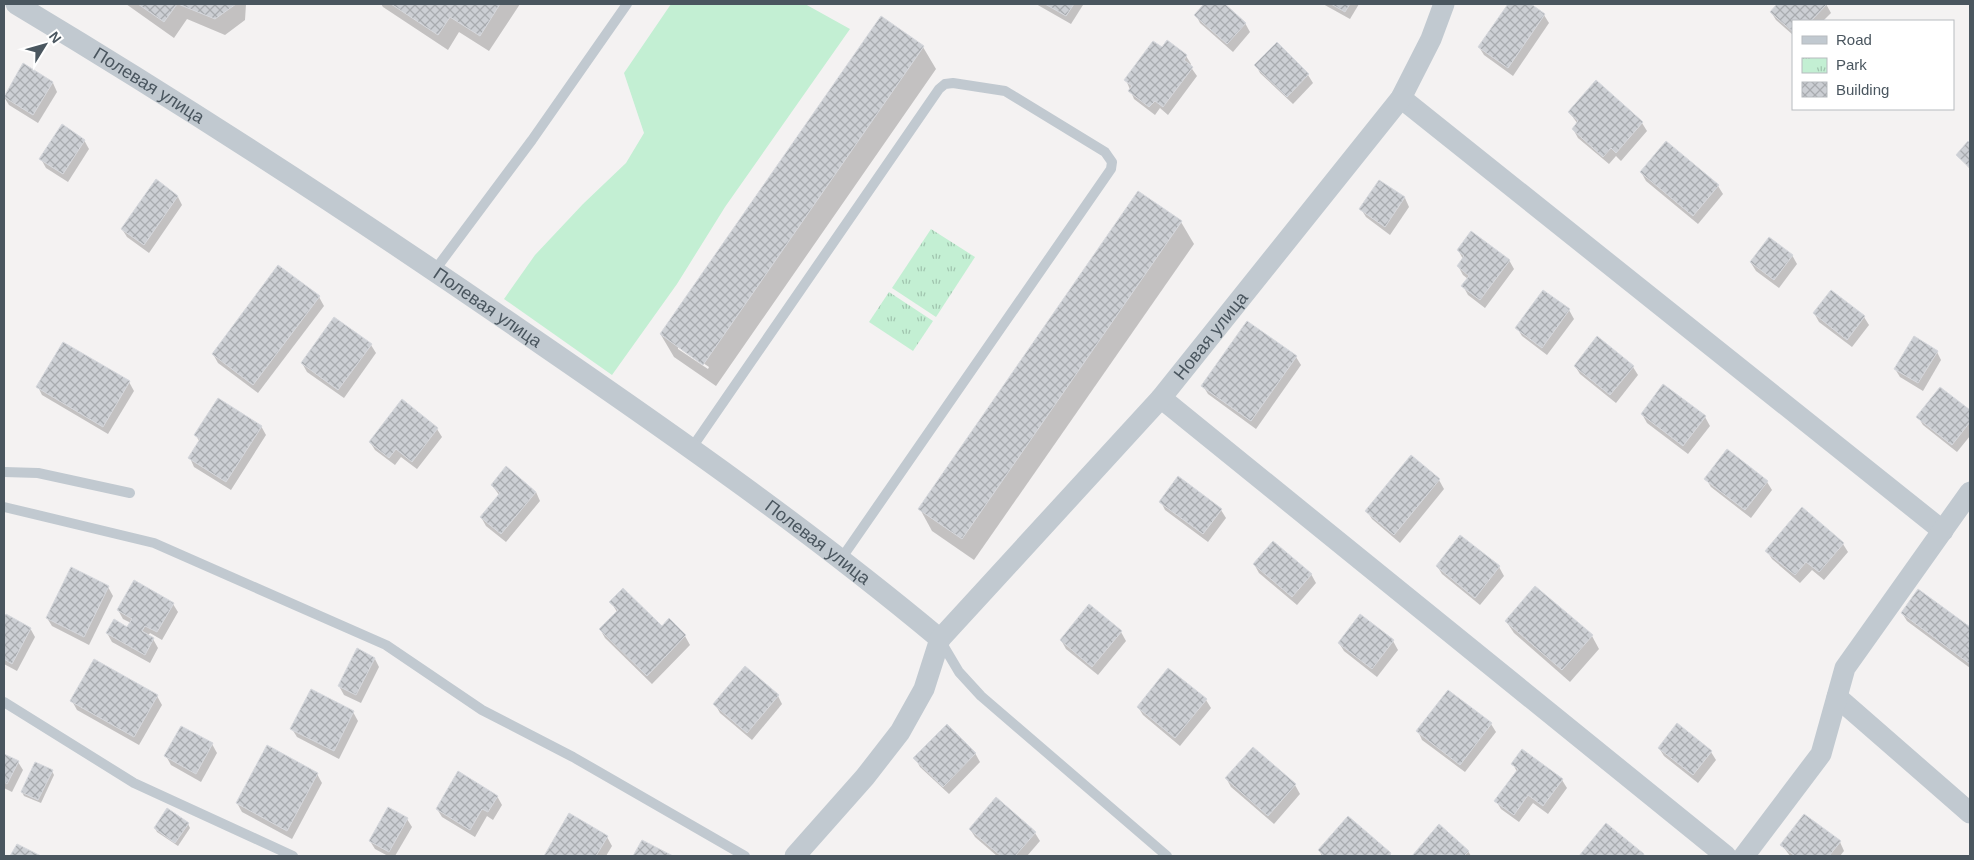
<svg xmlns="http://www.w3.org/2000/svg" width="1974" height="860" viewBox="0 0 1974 860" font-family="Helvetica,sans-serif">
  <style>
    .green { fill: #c3efd3 }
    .park { fill: url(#park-tufts) }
    .shadow { fill: #0003; fill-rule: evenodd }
    .building { fill: url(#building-cross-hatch); stroke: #d6d8dd }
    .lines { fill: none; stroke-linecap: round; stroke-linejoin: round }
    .lane { stroke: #c1c9d0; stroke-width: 10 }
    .street { stroke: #c1c9d0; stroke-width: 21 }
    .labels { text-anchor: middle; stroke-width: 4.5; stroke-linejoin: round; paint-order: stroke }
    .street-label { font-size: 18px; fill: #4a565f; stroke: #fff }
  </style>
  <defs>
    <pattern id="park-tufts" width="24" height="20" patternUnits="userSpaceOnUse" patternTransform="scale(1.25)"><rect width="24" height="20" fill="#c3efd3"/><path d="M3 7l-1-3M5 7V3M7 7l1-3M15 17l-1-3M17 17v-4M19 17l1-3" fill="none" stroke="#a0c4ae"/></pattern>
    <pattern id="building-cross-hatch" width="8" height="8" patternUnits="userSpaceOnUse" patternTransform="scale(1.25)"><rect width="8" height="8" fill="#cccfd4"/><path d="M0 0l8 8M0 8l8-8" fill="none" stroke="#a8abaf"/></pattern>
  </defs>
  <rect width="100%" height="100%" fill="#f4f2f2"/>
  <!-- green -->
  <polygon class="green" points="671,4 805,4 850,29 725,207 677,284 612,375 504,299 535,255 583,204 626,163 644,133 624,73"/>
  <!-- park -->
  <g class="park">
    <polygon points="931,229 975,257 936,317 892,288"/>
    <polygon points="889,292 933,321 913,351 869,322"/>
  </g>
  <!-- shadow -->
  <g class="shadow">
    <polygon points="126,4 246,4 245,20 225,35 187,19 174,38"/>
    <polygon points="381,4 520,4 489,51 459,32 448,50 383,7"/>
    <polygon points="1036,4 1082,4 1083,5 1071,24"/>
    <polygon points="1205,4 1223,4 1245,23 1250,32 1233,52 1200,23 1196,15"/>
    <polygon points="1323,4 1359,4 1350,19"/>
    <polygon points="1509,4 1528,4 1544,15 1549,23 1513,76 1484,55 1479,47"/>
    <polygon points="1779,4 1826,4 1831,13 1823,21 1793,21 1793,35 1776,20 1771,12"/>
    <path d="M923 47 936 69 716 386 674 357 661 335ZM678 346 709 367 708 369 678 349Z"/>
    <polygon points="1162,49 1186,56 1191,64 1190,66 1197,76 1168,115 1160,108 1155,115 1134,99 1126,80"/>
    <polygon points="24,65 53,83 57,92 38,123 9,105 4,97"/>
    <polygon points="1256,65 1308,75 1313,83 1293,104 1260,73"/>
    <polygon points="1596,82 1642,123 1647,131 1621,161 1616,156 1609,164 1578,138 1573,129 1578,124 1569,112"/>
    <polygon points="84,140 89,149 68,182 46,168 41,159"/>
    <polygon points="1968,143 1970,145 1970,169 1957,155"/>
    <polygon points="1641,172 1718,186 1723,194 1698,224 1646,181"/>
    <polygon points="156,181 178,197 182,205 149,253 127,237 122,229"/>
    <polygon points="1380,182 1405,198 1409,207 1390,235 1366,217 1361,209"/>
    <polygon points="1181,222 1194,244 974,560 932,531 920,509"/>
    <polygon points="1458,250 1509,260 1514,269 1485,308 1468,295 1463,286 1468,279 1463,275 1458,266 1463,259"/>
    <polygon points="1792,255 1797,264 1779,288 1756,271 1751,263"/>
    <polygon points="1544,291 1569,310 1574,319 1547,355 1522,336 1517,328"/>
    <polygon points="319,297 324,306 258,393 218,363 213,354"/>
    <polygon points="1814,313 1864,317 1869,325 1852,347 1819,322"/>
    <polygon points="371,345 376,353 344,398 307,372 302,363"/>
    <polygon points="1937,352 1941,360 1923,391 1900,377 1895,369"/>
    <polygon points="1296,357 1301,365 1256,429 1208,394 1203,386"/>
    <polygon points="1575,366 1633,367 1638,375 1616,403 1580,374"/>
    <polygon points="129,382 134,391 108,434 42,395 38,387"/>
    <polygon points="1940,388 1970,412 1970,436 1957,452 1923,425 1918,417"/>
    <polygon points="402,401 437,429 442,437 417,469 401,457 395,465 375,450 370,442"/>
    <polygon points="1642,414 1705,417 1710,426 1688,454 1647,423"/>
    <polygon points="261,426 266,435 231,490 194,467 190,458 200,442 196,436"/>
    <polygon points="1706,479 1767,482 1772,490 1751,518 1711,487"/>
    <polygon points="1439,480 1444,489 1400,543 1372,519 1367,511"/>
    <polygon points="492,485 536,492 540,501 506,542 486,526 481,517 499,495"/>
    <polygon points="1161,502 1221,510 1226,518 1208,542 1165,510"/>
    <polygon points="1843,544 1848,552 1824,580 1812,570 1800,583 1772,559 1767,551"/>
    <polygon points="1254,564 1311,574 1316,583 1297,605 1259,573"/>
    <polygon points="1437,566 1499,567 1504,576 1480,605 1442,574"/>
    <polygon points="72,569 108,587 113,596 89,645 52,626 47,618"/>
    <polygon points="1918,591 1970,629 1970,668 1907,621 1902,613"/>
    <polygon points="611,602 662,628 669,620 685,636 690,645 652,684 605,638 600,629 617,612"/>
    <polygon points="173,604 178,612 162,640 150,633 148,636 153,639 158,648 150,663 112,642 107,633 128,628 131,623 123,619 118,610"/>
    <polygon points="6,616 30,628 35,637 17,671 4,664 4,620"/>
    <polygon points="1360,616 1393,641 1398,650 1377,677 1344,651 1339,643"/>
    <polygon points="1506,621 1592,636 1599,649 1570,682 1514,633"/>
    <polygon points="1121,632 1126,641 1098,675 1066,649 1061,640"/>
    <polygon points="375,659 379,667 361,703 344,695 339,686"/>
    <polygon points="312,690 353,712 358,721 339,759 297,737 292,729"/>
    <polygon points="157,696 162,705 139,745 77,710 72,701"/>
    <polygon points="778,696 782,704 752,740 720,713 715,704"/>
    <polygon points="1206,700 1211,708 1180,746 1143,715 1138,707"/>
    <polygon points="1491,724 1496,732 1465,772 1422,740 1418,731"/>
    <polygon points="212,744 217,753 201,782 171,765 166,756"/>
    <polygon points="1253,748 1295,785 1300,794 1274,824 1231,787 1226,778"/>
    <polygon points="1659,748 1711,752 1716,760 1698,783 1664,756"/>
    <polygon points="975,753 980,762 949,794 920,767 915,758"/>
    <polygon points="4,755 18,762 23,770 12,792 4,788"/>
    <polygon points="1513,764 1562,780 1567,788 1548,814 1533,803 1519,822 1501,809 1496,801 1517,772"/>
    <polygon points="52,771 54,775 41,803 24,796 22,792"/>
    <polygon points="317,774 322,783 292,839 242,812 237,803"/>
    <polygon points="497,796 502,805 493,820 487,816 475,837 442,817 437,809"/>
    <polygon points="569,815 607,837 612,846 606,856 545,856"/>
    <polygon points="1348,817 1390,854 1392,856 1322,856 1319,850"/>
    <polygon points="407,819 412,827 395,856 388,856 375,849 370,841"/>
    <polygon points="188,824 190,828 178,846 157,832 155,828"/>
    <polygon points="1606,825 1643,855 1644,856 1580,856"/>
    <polygon points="1439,826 1468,851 1471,856 1413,856"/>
    <polygon points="970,829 1035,833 1040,841 1027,856 997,856 975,837"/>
    <polygon points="1840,842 1844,851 1840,856 1790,856 1782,845"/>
  </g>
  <!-- building -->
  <g class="building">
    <polygon points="138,4 177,4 164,22"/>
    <polygon points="178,4 236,4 215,19"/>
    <polygon points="391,4 500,4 480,36 450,17 438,35"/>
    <polygon points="1045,4 1074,4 1066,16"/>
    <polygon points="1204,4 1225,4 1246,23 1227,44 1194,15"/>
    <polygon points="1331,4 1350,4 1345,12"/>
    <polygon points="1508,4 1531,4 1545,14 1508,68 1478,47"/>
    <polygon points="1777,4 1827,4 1811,21 1793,21 1793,32 1770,12"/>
    <polygon points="881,16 924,46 703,365 660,334"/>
    <polygon points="1167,40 1187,55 1184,60 1193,67 1163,107 1155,101 1149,107 1128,91 1132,86 1124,80 1153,41 1162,47"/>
    <polygon points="1277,42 1309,74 1287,97 1254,65"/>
    <polygon points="23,63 53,82 33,115 4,97"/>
    <polygon points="1596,80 1643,122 1616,153 1611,148 1603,157 1572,129 1578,121 1568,112"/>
    <polygon points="62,124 85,140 63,174 39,159"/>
    <polygon points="1666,141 1719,185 1693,216 1640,172"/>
    <polygon points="1968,141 1970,143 1970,168 1956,155"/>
    <polygon points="156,179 178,196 144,245 121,229"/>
    <polygon points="1379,180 1405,197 1385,227 1359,209"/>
    <polygon points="1138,191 1182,221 962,539 918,509"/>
    <polygon points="1471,231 1510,260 1480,300 1461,286 1469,276 1457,266 1464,256 1457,250"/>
    <polygon points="1769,237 1793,255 1774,280 1750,262"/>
    <polygon points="278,265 320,296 253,385 212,354"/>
    <polygon points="1543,290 1570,309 1542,348 1515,328"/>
    <polygon points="1831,290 1865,316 1847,340 1813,313"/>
    <polygon points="334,317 372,344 338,390 301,363"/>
    <polygon points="1247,321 1297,356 1251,421 1201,386"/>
    <polygon points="1597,336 1634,366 1610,395 1574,366"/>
    <polygon points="1914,336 1938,351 1918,383 1894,369"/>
    <polygon points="63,342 130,381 103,427 36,387"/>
    <polygon points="1663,384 1706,416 1683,446 1641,414"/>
    <polygon points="1940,387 1970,410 1970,422 1952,445 1916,417"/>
    <polygon points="218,398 262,426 226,482 188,458 200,439 194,435"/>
    <polygon points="402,399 438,428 412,462 396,449 389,458 369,442"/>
    <polygon points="1727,449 1768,481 1745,510 1704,479"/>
    <polygon points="1411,455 1440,479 1394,535 1365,511"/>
    <polygon points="506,466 536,492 501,534 480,517 500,493 491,485"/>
    <polygon points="1178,476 1222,509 1203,534 1159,502"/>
    <polygon points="1802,507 1844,543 1819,572 1806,562 1795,575 1765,551"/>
    <polygon points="1460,535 1500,566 1475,598 1436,566"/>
    <polygon points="1273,541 1312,574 1292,597 1253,564"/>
    <polygon points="71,567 109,586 84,637 46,618"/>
    <polygon points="134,580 174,603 157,632 145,626 142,631 154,638 145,655 106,633 114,619 127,627 132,619 117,610"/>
    <polygon points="1535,586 1593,635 1562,670 1505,621"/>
    <polygon points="623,588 662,626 669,618 686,635 647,676 599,629 618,610 609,602"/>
    <polygon points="1918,589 1970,627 1970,664 1901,613"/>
    <polygon points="1089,604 1122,631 1092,667 1060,640"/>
    <polygon points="6,614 31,628 12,664 4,659 4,617"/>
    <polygon points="1360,614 1394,640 1372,669 1338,643"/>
    <polygon points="357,648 375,658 356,695 338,686"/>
    <polygon points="94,659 158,695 134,737 70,701"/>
    <polygon points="745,666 779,695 747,733 713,704"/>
    <polygon points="1168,668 1207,699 1175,738 1137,707"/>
    <polygon points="311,689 354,711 334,751 290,729"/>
    <polygon points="1448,690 1492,723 1460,765 1416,731"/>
    <polygon points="1677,723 1712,751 1693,775 1658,748"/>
    <polygon points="947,724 976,753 943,787 913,758"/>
    <polygon points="181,726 213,743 196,774 164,756"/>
    <polygon points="267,745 318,773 287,831 236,803"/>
    <polygon points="1253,747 1296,784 1268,816 1225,778"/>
    <polygon points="1522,749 1563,779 1543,806 1528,795 1514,815 1494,801 1518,769 1511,764"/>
    <polygon points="4,754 19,761 7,784 4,782"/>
    <polygon points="35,762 53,770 38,800 21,792"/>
    <polygon points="458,771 498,796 488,812 482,809 470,830 436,809"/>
    <polygon points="996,797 1036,832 1015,856 1001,856 969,829"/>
    <polygon points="388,807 408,818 389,852 369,841"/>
    <polygon points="167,808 189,823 175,843 154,828"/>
    <polygon points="569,813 608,836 596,856 544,856"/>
    <polygon points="1804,814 1841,841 1829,856 1795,856 1780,845"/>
    <polygon points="1348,816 1391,853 1389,856 1324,856 1318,850"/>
    <polygon points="1606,823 1644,854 1643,856 1579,856"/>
    <polygon points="1439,824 1469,851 1464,856 1441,855 1439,856 1412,856"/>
    <polygon points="642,840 673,856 633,856"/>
    <polygon points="17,844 41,856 10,856"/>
  </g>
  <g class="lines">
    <!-- lane -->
    <g class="lane">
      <polyline points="435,270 532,140 627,4"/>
      <polyline points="691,449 939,89 945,84 953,83 1005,91 1105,152 1112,162 1111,169 841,559"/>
      <polyline points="4,472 38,473 130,493"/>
      <polyline points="4,507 154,543 386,645 482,710 573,757 745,856"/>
      <polyline points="940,640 959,672 981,696 1167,856"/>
      <polyline points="4,702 134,783 293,856"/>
    </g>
    <!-- street -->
    <g class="street">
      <path id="s1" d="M16 4C195 111 369 225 541 344 678 438 813 533 940 639"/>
      <polyline points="1401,98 1943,531"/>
      <polyline points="1161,398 1726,856"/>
      <polyline points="1837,697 1970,813"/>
      <path id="s2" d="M795 856 865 777 900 732 924 689 940 639 1161 398 1401 98 1431 39 1444 4"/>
      <polyline points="1744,856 1821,754 1845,668 1970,492"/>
    </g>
  </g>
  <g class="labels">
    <!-- street labels -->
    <g class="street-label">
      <text dy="6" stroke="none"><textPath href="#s1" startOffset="156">Полевая улица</textPath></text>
      <text dy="6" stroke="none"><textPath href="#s1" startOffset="561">Полевая улица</textPath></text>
      <text dy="6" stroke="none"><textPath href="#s2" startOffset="671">Новая улица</textPath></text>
      <text dy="6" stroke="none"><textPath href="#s1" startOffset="966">Полевая улица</textPath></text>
    </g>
  </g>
  <!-- border -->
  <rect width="1974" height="860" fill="none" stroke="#4a565f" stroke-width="10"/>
  <!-- legend -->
  <rect x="1792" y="20" width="162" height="90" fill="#ffffff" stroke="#b7bbbf"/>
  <rect x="1802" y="36" width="25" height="8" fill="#c1c9d0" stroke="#b7bbbf"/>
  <text x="1836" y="45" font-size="15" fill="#4a565f">Road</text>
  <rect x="1802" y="58" width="25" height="15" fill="url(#park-tufts)" stroke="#b7bbbf"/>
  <text x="1836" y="70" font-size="15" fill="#4a565f">Park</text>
  <rect x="1802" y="82" width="25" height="15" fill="url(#building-cross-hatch)" stroke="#b7bbbf"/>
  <text x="1836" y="95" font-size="15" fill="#4a565f">Building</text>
  <!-- north arrow -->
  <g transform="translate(45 45) rotate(53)" stroke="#ffffff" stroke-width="4" paint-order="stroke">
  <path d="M0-4L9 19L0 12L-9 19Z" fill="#4a565f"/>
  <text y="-8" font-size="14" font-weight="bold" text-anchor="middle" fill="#4a565f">N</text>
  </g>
</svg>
